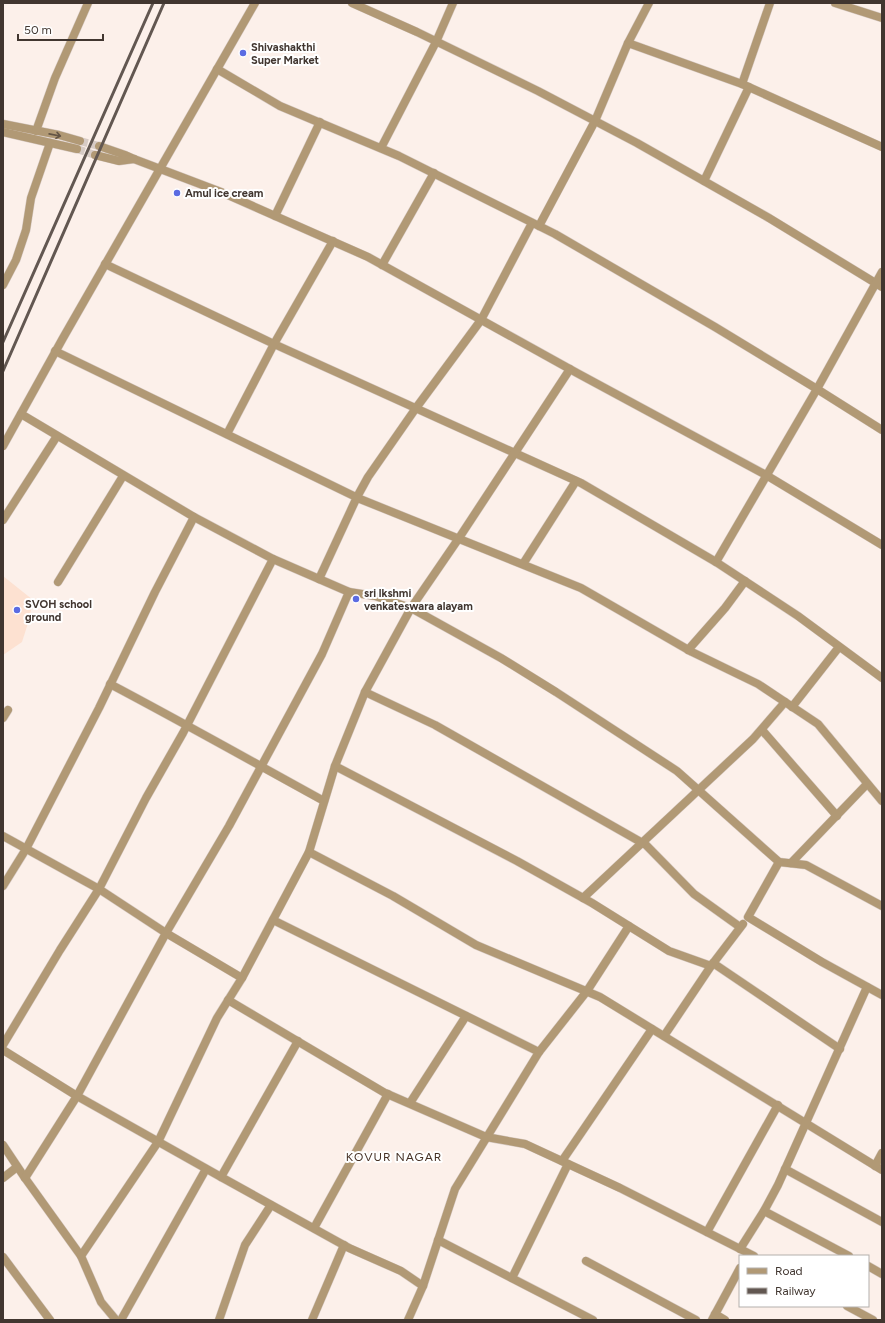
<svg xmlns="http://www.w3.org/2000/svg" width="885" height="1323" viewBox="0 0 885 1323" font-family="Figtree,sans-serif">
  <style>
    .built { fill: #fde1d1 }
    .lines { fill: none; stroke-linecap: round; stroke-linejoin: round }
    .street-tunnel { stroke: #d7cbc5; stroke-width: 8; stroke-dasharray: 8 4; stroke-linecap: butt }
    .street-casing { stroke: #d7cbc5; stroke-width: 9 }
    .street { stroke: #b19975; stroke-width: 8 }
    .rail { stroke: #625751; stroke-width: 3 }
    .oneway { stroke: #635445 }
    .poi-dot { fill: #5b6be2; stroke: #fff; stroke-width: 1.5 }
    .labels { text-anchor: middle; stroke-width: 4; stroke-linejoin: round; paint-order: stroke }
    .poi-label { font-size: 11px; font-weight: bold; fill: #413630; stroke: #fff; text-anchor: start }
    .neighbourhood-label { font-size: 12px; letter-spacing: 1px; fill: #463125; stroke: #fff }
  </style>
  <rect width="100%" height="100%" fill="#fcf0ea"/>
  <!-- built -->
  <polygon class="built" points="3,576 33,600 29,620 22,642 3,655"/>
  <g class="lines">
    <!-- street-tunnel -->
    <g class="street-tunnel">
      <polyline points="80,141 99,146"/>
      <polyline points="77,149 95,155"/>
    </g>
    <defs>
      <g id="street">
        <polyline points="352,3 417,32 538,91 637,143 769,218 882,287"/>
        <polyline points="835,3 882,18"/>
        <polyline points="628,43 649,3"/>
        <polyline points="217,69 280,106 399,156 555,234 715,327 817,389 882,430"/>
        <polyline points="742,84 770,3"/>
        <polyline points="3,124 59,135 80,141"/>
        <polyline points="36,131 55,78 88,3"/>
        <polyline points="3,132 77,149"/>
        <polyline points="99,146 125,155 134,159 221,192 368,257 577,373 766,475 882,545"/>
        <polyline points="381,148 436,42 453,3"/>
        <polyline points="95,155 119,161 134,159"/>
        <polyline points="704,181 749,87"/>
        <polyline points="275,216 320,122"/>
        <polyline points="539,226 595,121 628,43 742,84 882,147"/>
        <polyline points="105,264 274,344 581,483 716,562 798,616 882,678"/>
        <polyline points="382,265 434,173"/>
        <polyline points="3,285 16,260 26,230 31,198 50,143"/>
        <polyline points="55,351 360,499 581,588 692,652 758,684 818,724 882,801"/>
        <polyline points="21,414 194,517 273,559 349,592 375,596 411,608 501,658 556,692 677,771 779,862 806,865 882,906"/>
        <polyline points="227,434 274,344 333,241"/>
        <polyline points="3,446 63,338 255,3"/>
        <polyline points="3,520 57,436"/>
        <polyline points="716,562 817,389 882,272"/>
        <polyline points="523,564 576,481"/>
        <polyline points="319,579 357,497 368,477 416,408 481,320 532,223"/>
        <polyline points="58,582 123,476"/>
        <polyline points="688,650 725,608 745,581"/>
        <path d="M110 684C182 722 253 762 324 801"/>
        <polyline points="365,692 435,725 646,845 694,894 740,927"/>
        <polyline points="792,707 839,647"/>
        <polyline points="3,718 8,710"/>
        <polyline points="762,730 837,816"/>
        <polyline points="335,766 517,861 592,903 669,951 711,966"/>
        <polyline points="3,836 99,889 166,933 242,978"/>
        <polyline points="309,852 393,896 476,945 600,997 882,1170"/>
        <polyline points="779,862 748,917 822,962 882,995"/>
        <polyline points="791,863 867,784"/>
        <polyline points="3,886 26,849 99,708 155,592 194,517"/>
        <polyline points="583,898 753,739 785,702"/>
        <polyline points="273,920 539,1052 455,1189 423,1286 408,1320"/>
        <polyline points="713,963 840,1049"/>
        <polyline points="228,1000 385,1093 486,1137 525,1144 620,1188 754,1256"/>
        <polyline points="664,1036 711,966 743,924"/>
        <polyline points="3,1045 60,950 99,889 146,798 183,733 273,559"/>
        <polyline points="3,1050 77,1096 221,1177 349,1248 401,1271 423,1286"/>
        <polyline points="539,1052 587,991 629,926"/>
        <polyline points="410,1103 466,1016"/>
        <polyline points="3,1145 25,1178 81,1256 101,1302 116,1320"/>
        <polyline points="562,1161 652,1029"/>
        <polyline points="875,1166 882,1153"/>
        <polyline points="785,1169 882,1222"/>
        <polyline points="221,1177 298,1041"/>
        <polyline points="3,1178 17,1167"/>
        <polyline points="25,1178 77,1096 166,933 229,826 322,654 349,592"/>
        <polyline points="764,1211 849,1256"/>
        <polyline points="314,1228 388,1094"/>
        <polyline points="707,1232 778,1105"/>
        <polyline points="438,1240 593,1320"/>
        <polyline points="740,1249 764,1211 778,1185 867,987"/>
        <polyline points="81,1256 158,1142 217,1018 242,978 309,852 335,766 365,692 411,608 459,538 570,369"/>
        <polyline points="3,1257 50,1320"/>
        <polyline points="586,1261 696,1320"/>
        <polyline points="868,1266 882,1274"/>
        <polyline points="512,1278 568,1164"/>
        <polyline points="847,1306 873,1320"/>
        <polyline points="715,1314 725,1320"/>
        <polyline points="121,1320 206,1169"/>
        <polyline points="219,1320 245,1245 271,1205"/>
        <polyline points="312,1320 344,1245"/>
        <polyline points="712,1320 740,1268"/>
      </g>
    </defs>
    <!-- street casing -->
    <use href="#street" class="street-casing"/>
    <!-- street -->
    <use href="#street" class="street"/>
    <!-- rail -->
    <g class="rail">
      <polyline points="3,342 153,3"/>
      <polyline points="3,371 164,3"/>
    </g>
  </g>
  <!-- one-way arrows -->
  <defs><path id="oneway-shaft" d="M-6 0H5M1.5-3L5.5 0L1.5 3" fill="none" stroke-width="1.6" stroke-linecap="round" stroke-linejoin="round"/></defs>
  <use class="oneway" href="#oneway-shaft" transform="translate(55 135) rotate(11)"/>
  <!-- markers -->
  <g class="poi-dot">
    <circle cx="243" cy="53" r="4"/>
    <circle cx="177" cy="193" r="4"/>
    <circle cx="356" cy="599" r="4"/>
    <circle cx="17" cy="610" r="4"/>
  </g>
  <g class="labels">
    <!-- poi labels -->
    <g class="poi-label">
      <text x="251" y="51">Shivashakthi<tspan x="251" dy="13">Super Market</tspan></text>
      <text x="185" y="197">Amul ice cream</text>
      <text x="364" y="597">sri lkshmi<tspan x="364" dy="13">venkateswara alayam</tspan></text>
      <text x="25" y="608">SVOH school<tspan x="25" dy="13">ground</tspan></text>
    </g>
    <!-- neighbourhood labels -->
    <g class="neighbourhood-label">
      <text x="394" y="1161">KOVUR NAGAR</text>
    </g>
  </g>
  <!-- border -->
  <rect width="885" height="1323" fill="none" stroke="#413630" stroke-width="8"/>
  <!-- legend -->
  <rect x="739" y="1255" width="130" height="52" fill="#ffffff" stroke="#b3afac"/>
  <rect x="747" y="1268" width="20" height="6" fill="#b19975" stroke="#b3afac"/>
  <text x="775" y="1275" font-size="12" fill="#413630">Road</text>
  <rect x="747" y="1288" width="20" height="6" fill="#625751" stroke="#b3afac"/>
  <text x="775" y="1295" font-size="12" fill="#413630">Railway</text>
  <!-- scale -->
  <path d="M18 34v6h85v-6" fill="none" stroke="#413630" stroke-width="2"/>
  <text x="24" y="34" font-size="12" fill="#413630" stroke="#ffffff" stroke-width="3" paint-order="stroke">50 m</text>
</svg>
